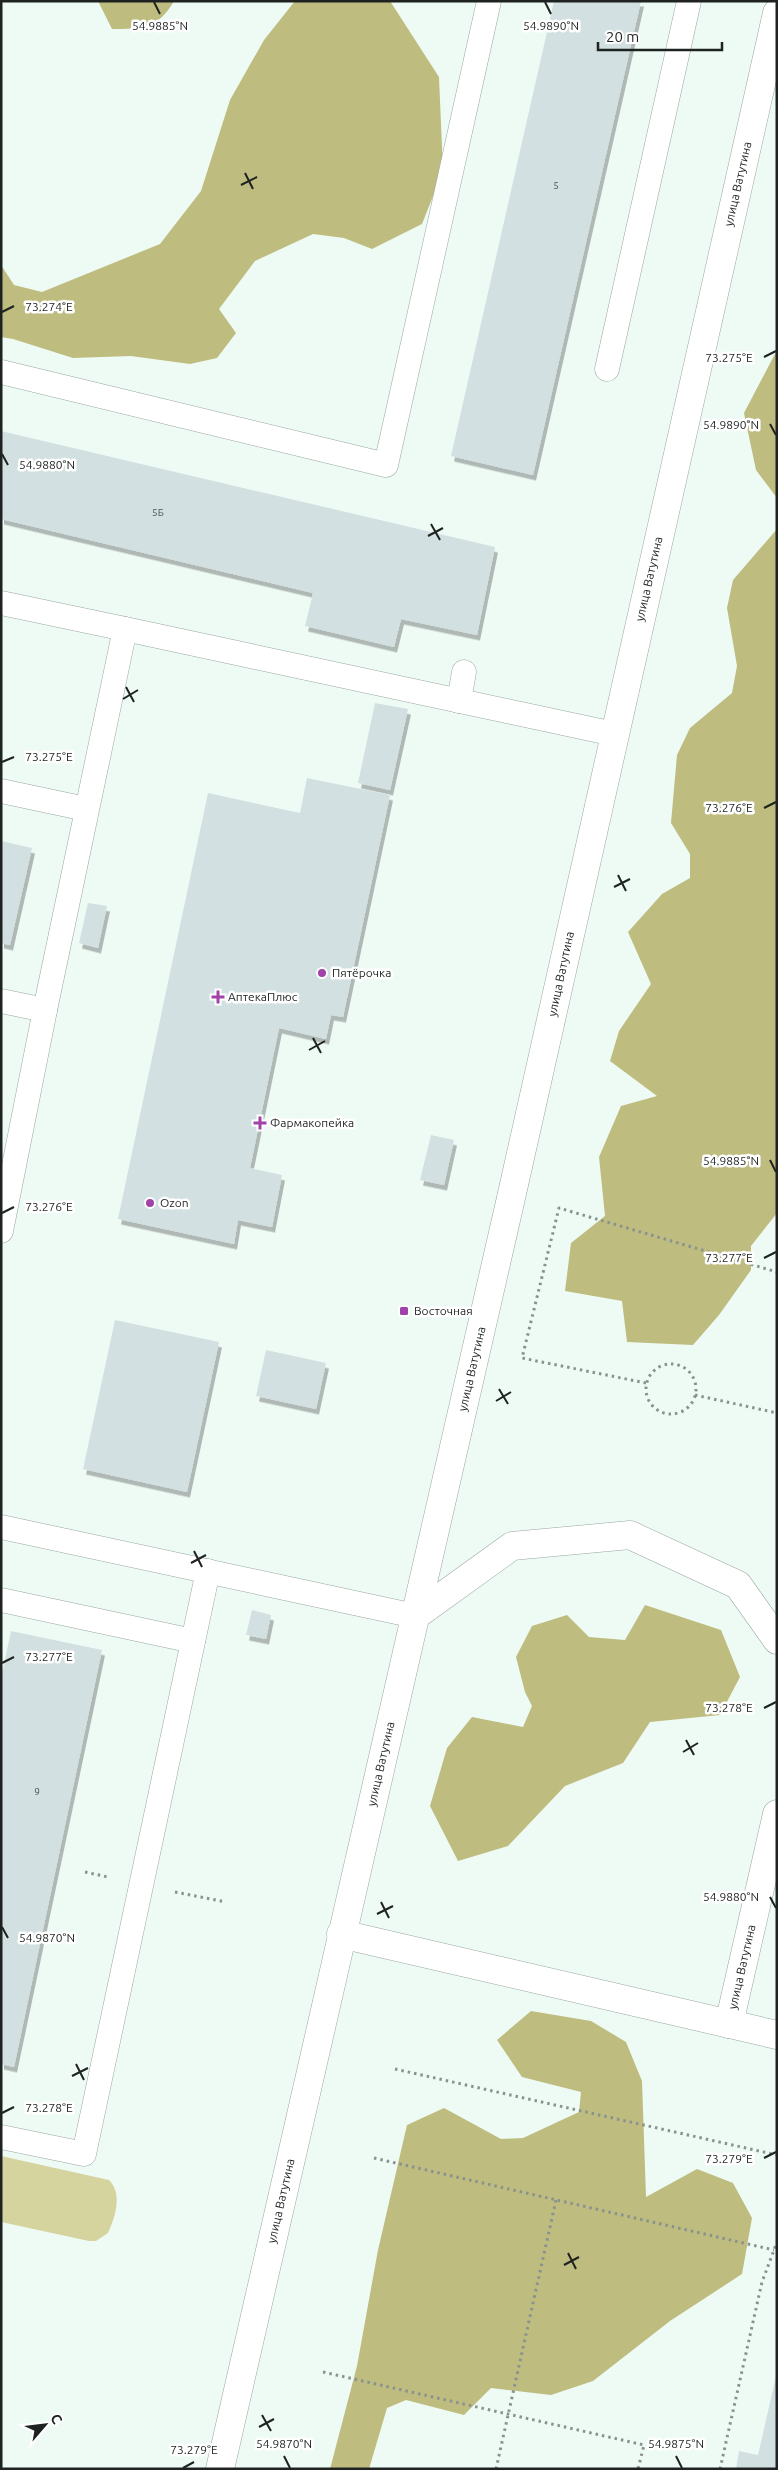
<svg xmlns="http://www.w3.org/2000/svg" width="778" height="2470" viewBox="0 0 778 2470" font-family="Ubuntu,sans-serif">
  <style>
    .green { fill: #d5d49f }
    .forest { fill: #bfbc7f }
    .building { fill: #d2e0e1; filter: url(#shadow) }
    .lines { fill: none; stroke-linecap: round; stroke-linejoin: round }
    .service-casing { stroke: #9aa6a1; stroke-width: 25 }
    .secondary-casing { stroke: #9aa6a1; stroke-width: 29 }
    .path { stroke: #89928e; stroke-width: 3; stroke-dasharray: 2.5 4; stroke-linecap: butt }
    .service { stroke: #fff; stroke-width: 24 }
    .secondary { stroke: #fff; stroke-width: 28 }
    .ticks { fill: none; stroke: #1e2220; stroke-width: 2 }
    .poi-dot { fill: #a142aa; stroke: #fff; stroke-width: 2 }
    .labels { text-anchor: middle; stroke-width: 5; stroke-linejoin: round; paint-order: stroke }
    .number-label { font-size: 10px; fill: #4b5250 }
    .street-label { font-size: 12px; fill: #1e2220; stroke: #fff }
    .poi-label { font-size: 12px; fill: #1e2220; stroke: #fff; text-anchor: start }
    .ticks-label { font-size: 12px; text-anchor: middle; fill: #1e2220; stroke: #fff; stroke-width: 5; stroke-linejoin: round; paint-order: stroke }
  </style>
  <defs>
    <filter id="shadow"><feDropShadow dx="3" dy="5.5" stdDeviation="0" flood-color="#0004"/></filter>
  </defs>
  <rect width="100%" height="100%" fill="#eefbf5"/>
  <!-- green -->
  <path class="green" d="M1 2156 109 2180C123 2194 115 2217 108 2233L96 2241H89L1 2222Z"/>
  <!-- forest -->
  <g class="forest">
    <path d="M98 1H174C158 29 141 29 112 29Z"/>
    <polygon points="295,1 390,1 439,77 443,171 422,224 372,249 344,238 313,234 255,261 219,309 236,333 217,358 190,364 131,356 73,358 13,339 1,337 1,265 14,285 42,292 160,244 201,191 230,100 264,40"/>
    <polygon points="777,350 777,498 756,470 744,413"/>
    <polygon points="777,529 777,1213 751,1246 751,1270 719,1315 693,1345 627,1342 622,1301 565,1291 571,1243 605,1216 599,1157 621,1106 657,1096 610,1061 619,1031 651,984 628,932 662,894 690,878 690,854 671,823 677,755 690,728 732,693 737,666 727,608 733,580"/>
    <polygon points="645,1605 721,1630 740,1677 720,1715 650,1722 623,1763 565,1786 508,1846 458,1861 430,1806 447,1748 472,1717 523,1727 532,1706 525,1692 516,1657 532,1626 567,1615 589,1637 625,1640"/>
    <polygon points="531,2011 591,2021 626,2042 642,2081 646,2197 697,2169 733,2183 752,2218 742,2274 670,2321 593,2381 551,2395 491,2388 464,2415 406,2400 387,2408 369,2469 330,2469 357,2366 378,2250 407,2125 444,2108 501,2139 523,2138 579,2112 581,2092 522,2077 497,2040"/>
  </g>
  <!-- building -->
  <g class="building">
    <polygon points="554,1 641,1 533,475 451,456"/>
    <polygon points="1,431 495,547 477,635 401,619 394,647 305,626 313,593 1,519"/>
    <polygon points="375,703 408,709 390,790 358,783"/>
    <polygon points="307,778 390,795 343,1017 331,1015 326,1039 279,1028 250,1168 282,1175 272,1227 238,1220 234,1244 118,1219 208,793 300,813"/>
    <polygon points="1,841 32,848 10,945 1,943"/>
    <polygon points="88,903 107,906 98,948 79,943"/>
    <polygon points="431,1135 454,1140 444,1185 420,1180"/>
    <polygon points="115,1320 219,1342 187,1492 83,1469"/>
    <polygon points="266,1350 326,1363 316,1409 256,1396"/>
    <polygon points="252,1610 271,1615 266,1639 246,1635"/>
    <polygon points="11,1631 102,1650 14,2067 1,2064 1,1678"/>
    <polygon points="776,2376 777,2469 736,2469 739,2451 758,2455"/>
  </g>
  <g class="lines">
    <defs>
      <g id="service">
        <polyline points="607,369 689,1"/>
        <polyline points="1,372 386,465 489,1"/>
        <polyline points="1,603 125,629"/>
        <polyline points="459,701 464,672"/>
        <polyline points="1,791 86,809"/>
        <polyline points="1,1001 45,1010"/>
        <polyline points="1,1231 45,1010 125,629 614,734"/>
        <polyline points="1,1527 415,1616"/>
        <polyline points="1,1600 193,1641"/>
        <polyline points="1,2137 84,2154 208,1571"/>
      </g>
      <g id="secondary">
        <polyline points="415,1616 512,1546 630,1535 738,1585 777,1640"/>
        <polyline points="341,1934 777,2035"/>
        <polyline points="729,2024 777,1814"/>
        <polyline points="220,2469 511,1198 777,13"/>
      </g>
    </defs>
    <!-- service casing -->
    <use href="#service" class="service-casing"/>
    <!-- secondary casing -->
    <use href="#secondary" class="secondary-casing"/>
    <!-- path -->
    <g class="path">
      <circle cx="671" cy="1389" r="25"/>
      <polyline points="646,1383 522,1358 559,1208 777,1272"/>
      <polyline points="695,1395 777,1413"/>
      <polyline points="85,1872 108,1877"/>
      <polyline points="175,1892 226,1902"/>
      <polyline points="395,2069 777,2155"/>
      <polyline points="374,2158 774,2250"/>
      <polyline points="323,2372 644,2445 638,2469"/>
      <polyline points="496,2469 556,2200"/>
      <polyline points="720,2469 762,2282 777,2242"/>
    </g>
    <!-- service -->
    <use href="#service" class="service"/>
    <!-- secondary -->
    <use href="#secondary" class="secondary"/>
  </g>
  <!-- ticks -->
  <path class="ticks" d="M154 2 160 14M545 2 551 14M245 173 253 189M241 185 257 177M2 312 14 306M764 357 776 351M770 424 776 435M2 454 8 465M431 524 440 540M428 536 443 528M126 687 134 702M123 699 138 690M2 762 14 757M764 808 776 802M618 875 626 891M614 887 630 879M313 1038 321 1053M309 1050 325 1041M770 1160 776 1172M2 1213 14 1207M764 1258 776 1252M499 1389 508 1404M496 1401 511 1392M194 1551 202 1567M191 1563 206 1555M2 1663 14 1657M764 1708 776 1702M686 1740 694 1755M683 1752 698 1743M770 1897 776 1908M381 1902 389 1918M377 1914 393 1906M2 1927 8 1938M76 2064 84 2080M72 2076 88 2068M2 2113 14 2107M764 2158 776 2152M568 2253 576 2269M564 2265 579 2257M262 2415 271 2431M259 2427 274 2419M284 2456 290 2468M676 2456 682 2468M183 2468 194 2462"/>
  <!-- markers -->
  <g class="poi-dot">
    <circle cx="322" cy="973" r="5"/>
    <path d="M215.5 989.5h5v5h5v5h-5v5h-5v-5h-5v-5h5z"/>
    <path d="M257.5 1115.5h5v5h5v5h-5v5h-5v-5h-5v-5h5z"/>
    <circle cx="150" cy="1203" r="5"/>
    <rect x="399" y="1306" width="10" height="10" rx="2.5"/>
  </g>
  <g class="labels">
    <!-- number labels -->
    <g class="number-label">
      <text x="556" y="189">5</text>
      <text x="158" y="516">5Б</text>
      <text x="37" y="1795">9</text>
    </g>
    <!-- street labels -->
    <g class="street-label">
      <text transform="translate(738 184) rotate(-77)" y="4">улица Ватутина</text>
      <text transform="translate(649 579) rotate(-77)" y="4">улица Ватутина</text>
      <text transform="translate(561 974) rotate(-78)" y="4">улица Ватутина</text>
      <text transform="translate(472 1369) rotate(-77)" y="4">улица Ватутина</text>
      <text transform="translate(381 1764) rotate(-77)" y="4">улица Ватутина</text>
      <text transform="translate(742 1967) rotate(-77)" y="4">улица Ватутина</text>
      <text transform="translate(281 2201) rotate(-77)" y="4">улица Ватутина</text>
    </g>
    <!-- poi labels -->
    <g class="poi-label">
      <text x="332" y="977">Пятёрочка</text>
      <text x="228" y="1001">АптекаПлюс</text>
      <text x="270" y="1127">Фармакопейка</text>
      <text x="160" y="1207">Ozon</text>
      <text x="414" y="1315">Восточная</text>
    </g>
  </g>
  <g class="ticks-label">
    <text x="160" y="30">54.9885°N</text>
    <text x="551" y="30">54.9890°N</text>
    <text x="49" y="311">73.274°E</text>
    <text x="729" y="362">73.275°E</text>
    <text x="731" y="429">54.9890°N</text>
    <text x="47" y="469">54.9880°N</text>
    <text x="49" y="761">73.275°E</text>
    <text x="729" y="812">73.276°E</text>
    <text x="731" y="1165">54.9885°N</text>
    <text x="49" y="1211">73.276°E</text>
    <text x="729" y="1262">73.277°E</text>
    <text x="49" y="1661">73.277°E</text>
    <text x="729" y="1712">73.278°E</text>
    <text x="731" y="1901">54.9880°N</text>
    <text x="47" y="1942">54.9870°N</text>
    <text x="49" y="2112">73.278°E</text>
    <text x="729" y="2163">73.279°E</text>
    <text x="284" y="2448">54.9870°N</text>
    <text x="676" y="2448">54.9875°N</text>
    <text x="194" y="2454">73.279°E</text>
  </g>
  <!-- border -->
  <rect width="778" height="2470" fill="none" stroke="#1e2220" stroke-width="5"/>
  <!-- north arrow -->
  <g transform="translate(45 2425) rotate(62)" stroke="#ffffff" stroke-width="4" paint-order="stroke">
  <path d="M0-4L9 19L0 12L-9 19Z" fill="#1e2220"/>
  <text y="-8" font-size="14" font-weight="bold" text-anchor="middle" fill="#1e2220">С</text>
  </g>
  <!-- scale -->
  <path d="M598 42v8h124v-8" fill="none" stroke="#1e2220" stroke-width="2.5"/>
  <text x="606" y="42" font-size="15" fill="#1e2220" stroke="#ffffff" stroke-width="4" paint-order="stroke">20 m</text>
</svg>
